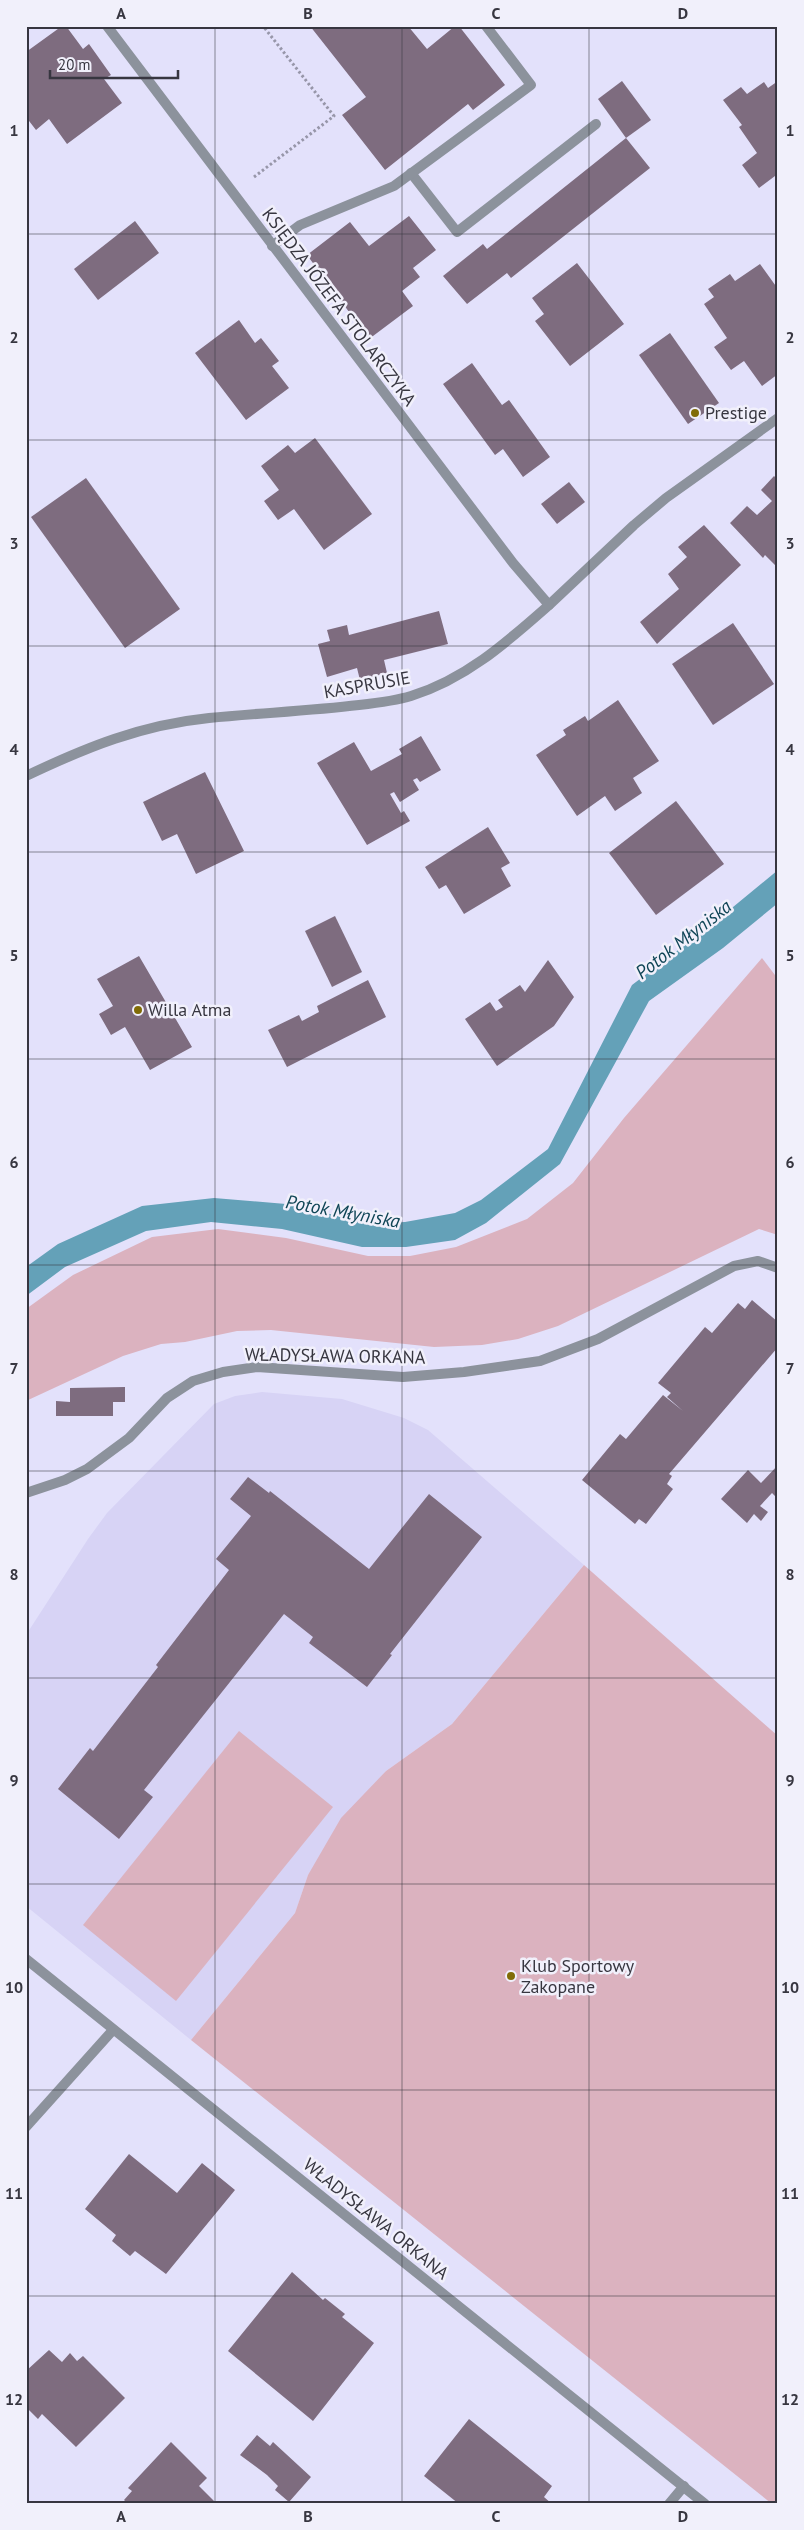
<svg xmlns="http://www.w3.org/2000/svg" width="804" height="2530" viewBox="0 0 804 2530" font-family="'PT Sans',sans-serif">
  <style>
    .built { fill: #d7d3f5 }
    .green { fill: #dbb2bf }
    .water { fill: #64a1b8 }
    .building { fill: #7e6c7f }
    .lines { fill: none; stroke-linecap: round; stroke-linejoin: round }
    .path { stroke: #9796a9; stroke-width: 3; stroke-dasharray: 2.5 2.5; stroke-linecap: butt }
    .service { stroke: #8c929c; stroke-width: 10 }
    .minor { stroke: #8c929c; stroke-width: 10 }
    .tertiary { stroke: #8c929c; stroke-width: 10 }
    .grid { fill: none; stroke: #373640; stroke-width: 1; stroke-opacity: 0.55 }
    .poi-dot { fill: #816c07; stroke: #f1f0fb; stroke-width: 2 }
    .labels { text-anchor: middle; stroke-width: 5; stroke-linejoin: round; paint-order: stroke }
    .street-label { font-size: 18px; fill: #373640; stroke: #f1f0fb }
    .poi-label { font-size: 18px; fill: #373640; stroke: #f1f0fb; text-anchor: start }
    .water-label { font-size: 19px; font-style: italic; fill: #0f4556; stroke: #f1f0fb }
    .neatline { fill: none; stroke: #373640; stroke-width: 2 }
    .grid-label { font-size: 16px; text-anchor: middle; font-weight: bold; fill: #373640 }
  </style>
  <rect width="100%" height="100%" fill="#e3e1fb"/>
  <!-- built -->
  <polygon class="built" points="262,1392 342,1399 404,1418 428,1430 584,1565 452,1724 386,1771 308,1875 295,1913 191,2040 26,1906 26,1635 88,1539 107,1513 214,1404 235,1396"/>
  <!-- green -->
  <g class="green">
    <polygon points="762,958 778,979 778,1235 759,1229 558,1326 518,1339 482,1345 434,1347 271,1330 237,1331 185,1342 161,1344 123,1356 26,1401 26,1309 73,1275 152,1237 218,1229 286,1238 368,1256 410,1256 456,1247 527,1219 573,1183 624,1118"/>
    <polygon points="584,1565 778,1736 778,2504 772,2504 191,2040 295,1913 308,1875 341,1818 386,1771 452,1724"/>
    <polygon points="239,1731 333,1807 176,2001 83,1925"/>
  </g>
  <!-- water -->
  <polygon class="water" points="778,870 778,903 723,948 649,1001 560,1164 486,1223 455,1240 406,1247 362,1247 282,1229 211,1222 146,1231 65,1267 26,1296 26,1267 58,1244 142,1206 214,1198 286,1204 369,1223 405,1222 455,1213 481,1200 548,1149 632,985 710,926"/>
  <!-- building -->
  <g class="building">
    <polygon points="62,26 66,26 83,49 89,44 111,75 104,79 122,103 67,144 49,119 36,130 26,117 26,52"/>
    <polygon points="310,26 408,26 427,49 455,26 459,26 505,85 473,110 468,104 385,170 342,115 366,97"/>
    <polygon points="622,81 651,120 626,138 598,99"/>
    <polygon points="778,81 778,181 775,176 759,188 742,165 757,153 739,127 742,125 723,100 741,87 747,94 764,82 768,88"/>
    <polygon points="626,138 650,168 511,278 507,273 467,304 443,276 483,244 487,249"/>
    <polygon points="409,216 436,250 413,268 420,277 402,291 413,306 369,339 307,255 350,222 369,246"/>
    <polygon points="135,221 159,253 98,300 74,269"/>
    <polygon points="577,263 624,324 570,366 535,321 544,314 532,298"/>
    <polygon points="760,264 778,289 778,374 762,386 744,361 731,370 714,347 727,338 704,304 714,297 708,289 730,274 735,281"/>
    <polygon points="239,320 255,343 261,338 279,361 272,366 289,388 246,420 195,353"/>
    <polygon points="670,333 719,403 688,424 639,355"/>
    <polygon points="472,363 502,405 509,400 550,457 523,477 503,449 495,455 443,384"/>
    <polygon points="315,438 372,514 324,550 294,509 278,520 264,501 279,490 261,466 288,445 295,453"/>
    <polygon points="774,476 778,480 778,562 775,565 765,555 763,558 730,523 747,506 757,515 772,501 761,490"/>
    <polygon points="86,478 180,609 125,648 31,517"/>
    <polygon points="569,482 585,502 557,524 541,504"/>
    <polygon points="704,525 741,565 657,644 640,622 679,589 668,574 687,557 678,547"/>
    <polygon points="439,611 448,644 384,660 387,673 360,680 357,668 327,677 318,644 330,641 327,630 347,625 349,635"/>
    <polygon points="733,623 774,684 713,725 672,664"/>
    <polygon points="618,700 659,761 633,778 642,793 615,811 605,796 577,816 536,755 566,735 563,730 585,716 588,721"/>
    <polygon points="421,736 441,770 420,782 417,778 413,780 419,790 400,802 394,792 390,794 401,813 404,811 410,821 367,845 317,763 354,742 371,771 402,754 399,749"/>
    <polygon points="205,772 244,851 196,874 177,834 162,841 143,802"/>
    <polygon points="676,801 724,864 656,915 609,853"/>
    <polygon points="488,827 510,863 501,868 511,886 464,914 446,885 439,889 425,867"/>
    <polygon points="335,916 362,972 332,987 305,931"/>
    <polygon points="139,956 192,1047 150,1070 125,1027 111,1035 99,1014 113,1006 97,979"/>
    <polygon points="548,960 574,997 554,1026 497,1066 465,1019 490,1002 496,1011 503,1007 498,1000 520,985 525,992"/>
    <polygon points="368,980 386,1017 287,1067 268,1030 299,1015 302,1021 319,1012 317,1006"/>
    <polygon points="752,1300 778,1322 778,1347 669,1474 672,1476 667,1484 673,1489 646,1524 639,1519 635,1524 582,1480 620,1434 626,1439 663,1395 683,1411 667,1397 671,1393 658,1383 705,1327 712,1333 738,1303 745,1309"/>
    <polygon points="125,1387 125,1402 113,1402 113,1416 56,1416 56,1401 70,1402 70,1388"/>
    <polygon points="778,1465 778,1499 772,1493 760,1506 768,1512 761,1521 754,1514 747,1523 721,1499 748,1470 761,1483"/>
    <polygon points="248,1477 269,1493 270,1491 369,1569 429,1494 482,1537 390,1654 392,1655 367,1687 309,1643 313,1637 284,1614 144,1790 153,1797 119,1839 58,1789 90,1748 93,1751 158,1667 156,1665 229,1570 216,1559 251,1516 230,1499"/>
    <polygon points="129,2154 177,2193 202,2163 235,2190 166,2274 135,2251 130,2256 112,2241 116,2235 85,2209"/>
    <polygon points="292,2272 323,2300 325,2298 345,2314 342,2317 374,2343 313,2421 228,2351"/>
    <polygon points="49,2350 62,2362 70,2353 77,2361 83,2356 125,2398 76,2447 42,2414 38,2419 26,2407 26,2371"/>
    <polygon points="469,2419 552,2486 544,2497 552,2504 459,2504 424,2476"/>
    <polygon points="257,2435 270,2446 273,2442 311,2477 289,2502 275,2490 278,2486 267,2475 240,2455"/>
    <polygon points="171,2442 207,2478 199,2486 217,2504 128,2504 124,2500 132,2491 128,2488"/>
  </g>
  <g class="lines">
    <!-- path -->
    <polyline class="path" points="254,177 334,116 263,26"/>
    <!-- service -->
    <g class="service">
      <polyline points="411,173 457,232 596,124"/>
      <polyline points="272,246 300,225 394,186 531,85 486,26"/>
      <polyline points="669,2504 684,2486"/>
    </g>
    <!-- minor -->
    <g class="minor">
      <polyline points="549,605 634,525 666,498 778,418"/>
      <polyline points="26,1493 65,1480 87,1469 129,1438 167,1398 193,1381 223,1372 257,1367 403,1377 464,1372 540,1361 598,1339 734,1266 758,1261 778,1268"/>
      <polyline points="26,2127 113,2030"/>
    </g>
    <!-- tertiary -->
    <g class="tertiary">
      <path d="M26 776C87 747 141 725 209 718 259 713 309 711 359 705 377 703 395 701 411 696 466 679 507 642 549 605L513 563 107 26"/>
      <polyline points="26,1959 705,2504"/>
    </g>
  </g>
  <!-- grid -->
  <path class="grid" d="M215 26V2504M402 26V2504M589 26V2504M26 234H778M26 440H778M26 646H778M26 852H778M26 1059H778M26 1265H778M26 1471H778M26 1678H778M26 1884H778M26 2090H778M26 2296H778"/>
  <!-- markers -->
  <g class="poi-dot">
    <circle cx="695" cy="413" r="5"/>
    <circle cx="138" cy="1010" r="5"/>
    <circle cx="511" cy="1976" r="5"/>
  </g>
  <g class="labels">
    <!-- street labels -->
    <g class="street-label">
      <text transform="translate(339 307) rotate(53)" y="6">KSIĘDZA JÓZEFA STOLARCZYKA</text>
      <text transform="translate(367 685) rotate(-10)" y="6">KASPRUSIE</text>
      <text transform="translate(335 1356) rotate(1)" y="6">WŁADYSŁAWA ORKANA</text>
      <text transform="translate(376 2219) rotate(39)" y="6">WŁADYSŁAWA ORKANA</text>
    </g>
    <!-- poi labels -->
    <g class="poi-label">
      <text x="705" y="419">Prestige</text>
      <text x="148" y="1016">Willa Atma</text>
      <text x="521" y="1972">Klub Sportowy<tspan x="521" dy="21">Zakopane</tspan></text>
    </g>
    <!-- water labels -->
    <g class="water-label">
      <text transform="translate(683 939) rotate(-38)" y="7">Potok Młyniska</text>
      <text transform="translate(343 1211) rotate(10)" y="7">Potok Młyniska</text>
    </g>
  </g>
  <!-- border -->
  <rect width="804" height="2530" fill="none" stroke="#f1f0fb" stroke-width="55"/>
  <!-- scale -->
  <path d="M50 70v8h128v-8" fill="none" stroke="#373640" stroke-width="2.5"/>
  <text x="58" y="70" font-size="15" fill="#373640" stroke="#f1f0fb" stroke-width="4" paint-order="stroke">20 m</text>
  <rect x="28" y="28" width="748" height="2474" class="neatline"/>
  <g class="grid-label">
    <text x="121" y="19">A</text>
    <text x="308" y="19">B</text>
    <text x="496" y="19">C</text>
    <text x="683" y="19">D</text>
    <text x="14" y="136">1</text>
    <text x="790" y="136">1</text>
    <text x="14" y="343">2</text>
    <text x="790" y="343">2</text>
    <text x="14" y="549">3</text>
    <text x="790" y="549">3</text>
    <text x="14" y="755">4</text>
    <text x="790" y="755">4</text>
    <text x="14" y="961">5</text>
    <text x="790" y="961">5</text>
    <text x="14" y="1168">6</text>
    <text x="790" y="1168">6</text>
    <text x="14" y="1374">7</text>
    <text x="790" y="1374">7</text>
    <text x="14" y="1580">8</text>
    <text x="790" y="1580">8</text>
    <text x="14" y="1786">9</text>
    <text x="790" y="1786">9</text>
    <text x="14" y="1993">10</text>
    <text x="790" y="1993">10</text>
    <text x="14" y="2199">11</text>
    <text x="790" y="2199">11</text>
    <text x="14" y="2405">12</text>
    <text x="790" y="2405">12</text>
    <text x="121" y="2522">A</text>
    <text x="308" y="2522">B</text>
    <text x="496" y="2522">C</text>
    <text x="683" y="2522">D</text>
  </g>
</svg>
